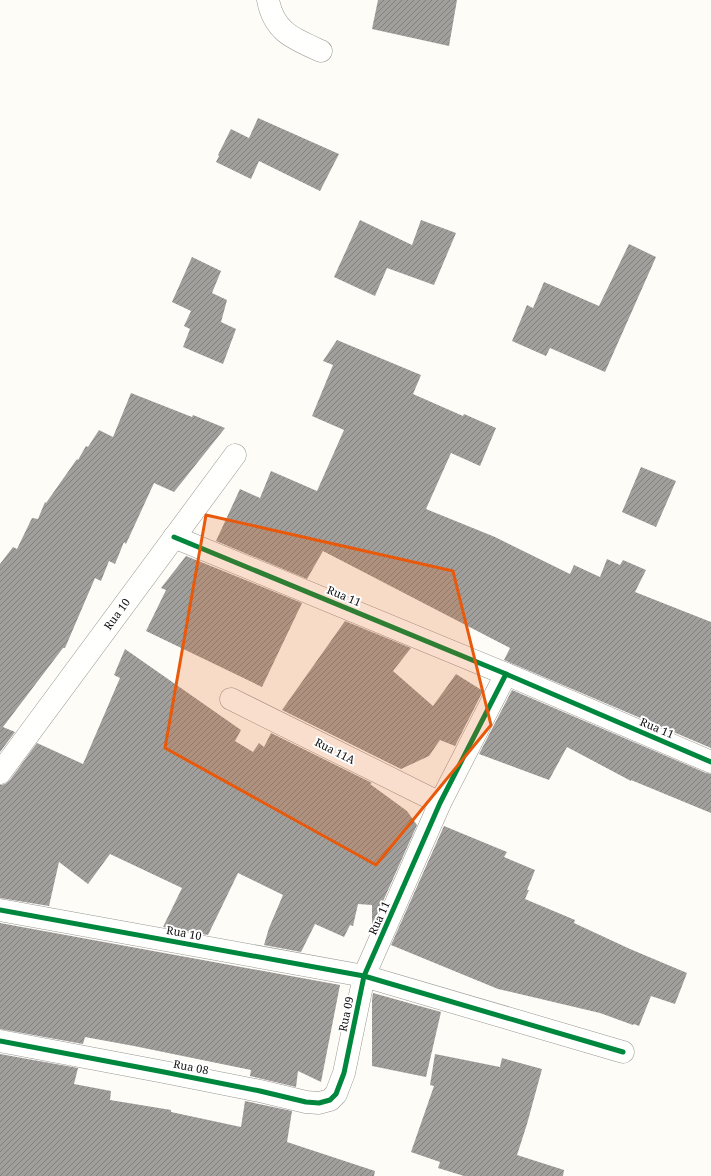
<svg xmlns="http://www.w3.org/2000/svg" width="711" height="1176" viewBox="0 0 711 1176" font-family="'Noto Serif',serif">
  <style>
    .building { fill: url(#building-hatch) }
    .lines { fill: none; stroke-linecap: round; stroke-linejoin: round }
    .minor-casing { stroke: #979795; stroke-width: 23 }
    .minor { stroke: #fffffe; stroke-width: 22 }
    .cycleway-casing { stroke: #fff; stroke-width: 8 }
    .cycleway { stroke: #00873e; stroke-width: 5 }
    .marked { fill: #e8590c; fill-opacity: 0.2; stroke: #e8590c; stroke-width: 3; stroke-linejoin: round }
    .labels { text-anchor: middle; stroke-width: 4; stroke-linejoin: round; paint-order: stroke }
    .street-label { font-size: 11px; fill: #111; stroke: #fff }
  </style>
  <defs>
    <pattern id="building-hatch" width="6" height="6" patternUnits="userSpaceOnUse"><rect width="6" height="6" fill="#a19f9c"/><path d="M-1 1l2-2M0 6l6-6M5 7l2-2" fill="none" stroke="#82807e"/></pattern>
  </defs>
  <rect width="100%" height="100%" fill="#fdfcf7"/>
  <!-- building -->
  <g class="building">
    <polygon points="378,0 457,0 449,46 372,29"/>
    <polygon points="258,118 339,154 320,191 259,161 251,179 216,162 219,156 218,155 231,129 249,138"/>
    <polygon points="360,220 412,245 421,220 456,233 434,285 387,268 375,296 334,277"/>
    <polygon points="629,244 656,257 605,372 550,348 546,356 512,341 527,305 533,308 544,282 599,306"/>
    <polygon points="192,257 221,271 212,293 227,300 221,322 236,329 223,364 183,347 190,329 184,326 191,311 172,302"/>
    <polygon points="337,340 421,375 413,394 463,416 464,414 496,428 480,466 451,453 426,509 495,537 570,574 574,565 600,577 607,559 620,565 623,560 646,570 635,592 711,622 711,748 504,660 510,648 323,551 307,579 216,541 240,489 260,498 271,471 317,491 344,430 312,416 333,365 323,361"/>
    <polygon points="131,393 192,417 193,415 225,428 174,492 154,483 126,544 124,542 115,564 109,561 101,581 95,578 65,648 63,648 3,727 15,732 0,752 0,564 13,547 17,549 32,518 38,519 45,502 46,503 77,459 78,460 86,446 88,447 99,430 113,437"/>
    <polygon points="641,467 676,481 656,527 622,512"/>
    <polygon points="186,556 302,603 262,687 146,631 166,590 161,588"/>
    <polygon points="345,621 411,648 393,671 433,706 456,674 483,691 455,746 440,740 429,756 401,769 282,710"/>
    <polygon points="125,649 241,730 235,741 253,752 259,743 264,747 271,733 372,783 370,784 407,811 417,825 372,926 372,905 358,904 353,926 350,925 344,937 315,924 301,952 264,945 269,928 283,895 238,873 208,935 163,927 182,888 110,854 88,884 59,862 49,906 0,898 0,785 5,784 10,780 37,743 83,764 120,678 114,675"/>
    <polygon points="512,690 706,773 711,774 711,813 631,780 631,781 567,747 549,780 479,754"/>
    <polygon points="444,826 507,852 504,857 535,870 527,890 529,890 525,899 575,920 574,923 630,949 687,973 675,1004 651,996 639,1026 634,1024 633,1025 600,1013 498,989 391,945"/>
    <polygon points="0,923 340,985 321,1082 298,1071 296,1087 250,1076 251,1070 134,1046 85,1037 83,1044 0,1029"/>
    <polygon points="373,993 441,1012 426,1077 372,1066 372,1000"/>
    <polygon points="0,1054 78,1068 74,1084 111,1091 110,1100 171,1110 171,1112 241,1127 245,1101 292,1111 287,1142 375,1171 374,1176 0,1176"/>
    <polygon points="435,1054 500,1067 502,1058 542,1069 527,1124 517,1155 564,1170 563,1176 464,1176 438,1168 440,1162 411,1152 434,1086 430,1085"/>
  </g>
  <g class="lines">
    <defs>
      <g id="minor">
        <path d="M268 0C274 32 294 39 321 51"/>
        <polyline points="174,537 506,674 711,762"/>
        <polyline points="231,699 440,803"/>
        <polyline points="0,773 235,455"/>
        <polyline points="0,910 364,976 623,1052"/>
        <polyline points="0,1041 164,1072 260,1091 306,1102 319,1103 330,1100 336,1094 344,1073 364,976 440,803 506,674"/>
      </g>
    </defs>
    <!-- minor casing -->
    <use href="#minor" class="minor-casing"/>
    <!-- minor -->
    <use href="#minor" class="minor"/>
    <defs>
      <g id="cycleway">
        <polyline points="174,537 506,674 711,762"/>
        <polyline points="0,910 364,976 623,1052"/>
        <polyline points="0,1041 164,1072 260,1091 306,1102 319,1103 330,1100 336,1094 344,1073 364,976 440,803 506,674"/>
      </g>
    </defs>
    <!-- cycleway casing -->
    <use href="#cycleway" class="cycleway-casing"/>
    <!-- cycleway -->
    <use href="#cycleway" class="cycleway"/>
  </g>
  <!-- marked area -->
  <path class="marked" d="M206 515 453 571 491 725 376 865 165 748Z"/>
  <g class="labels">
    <!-- street labels -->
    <g class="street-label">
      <text transform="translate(344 596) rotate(23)" y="4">Rua 11</text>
      <text transform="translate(117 614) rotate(-54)" y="4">Rua 10</text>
      <text transform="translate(657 728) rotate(23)" y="4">Rua 11</text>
      <text transform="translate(335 751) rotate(27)" y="4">Rua 11A</text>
      <text transform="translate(379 918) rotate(-66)" y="4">Rua 11</text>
      <text transform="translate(184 933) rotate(10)" y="4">Rua 10</text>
      <text transform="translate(346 1014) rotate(-78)" y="4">Rua 09</text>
      <text transform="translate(191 1067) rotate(11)" y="4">Rua 08</text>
    </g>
  </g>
</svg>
